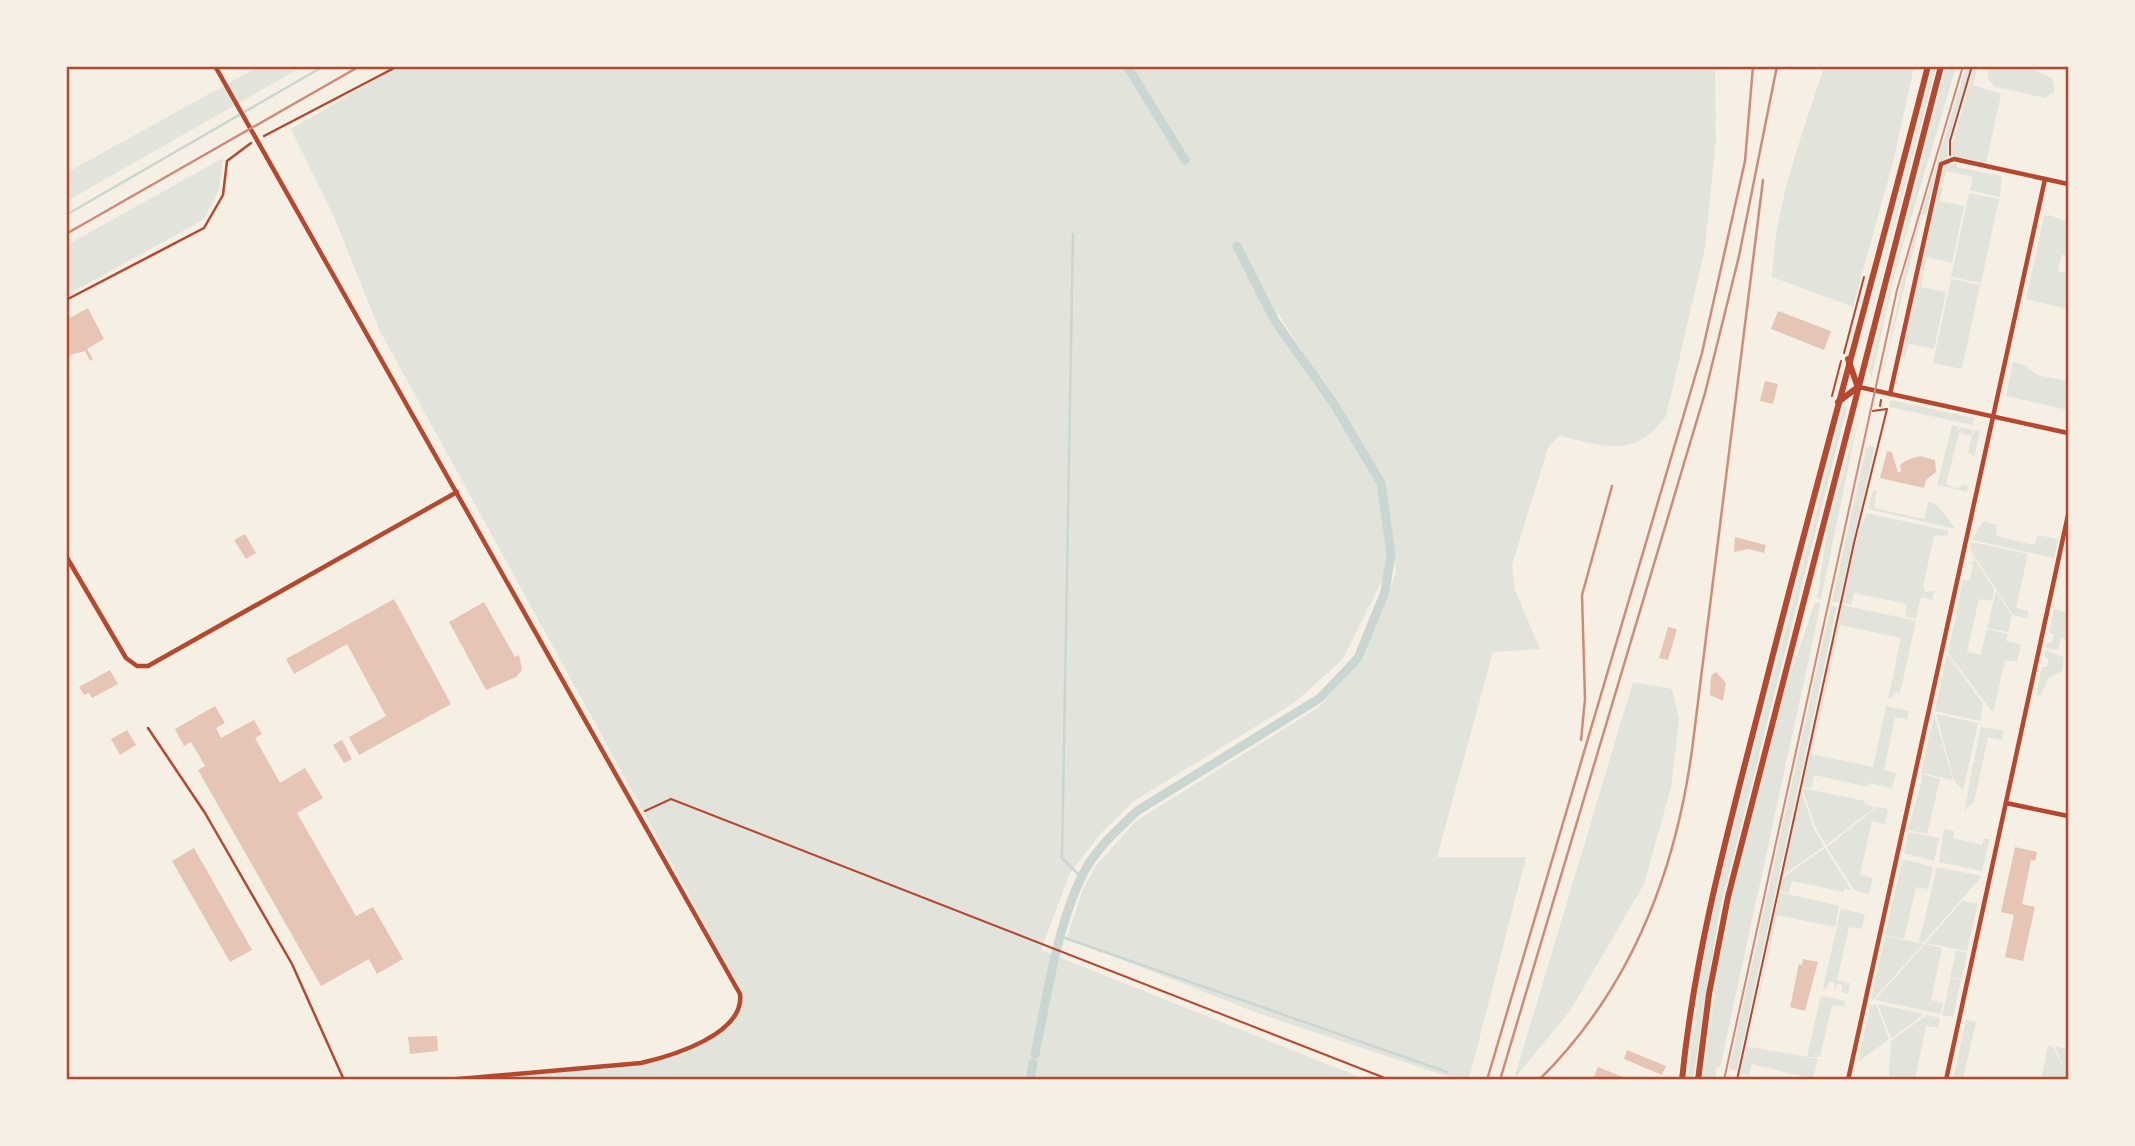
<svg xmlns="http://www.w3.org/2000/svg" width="2135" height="1146" viewBox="0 0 2135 1146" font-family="'Public Sans',sans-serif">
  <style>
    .green { fill: #e2e4dc }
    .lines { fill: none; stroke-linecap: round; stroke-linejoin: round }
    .stream { stroke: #c9d6d2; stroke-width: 2.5 }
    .canal { stroke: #c9d6d2; stroke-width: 9 }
    .building { fill: #e6c5b7 }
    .path { stroke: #b5482f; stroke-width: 2 }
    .service { stroke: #b5482f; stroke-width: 2.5 }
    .minor { stroke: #b5482f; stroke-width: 4.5 }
    .secondary { stroke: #b5482f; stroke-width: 6 }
    .tram { stroke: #cf8b77; stroke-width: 2 }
    .rail { stroke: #cf8b77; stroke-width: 2.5 }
    .neatline { fill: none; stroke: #b5482f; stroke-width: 2.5 }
  </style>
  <rect width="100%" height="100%" fill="#f6efe4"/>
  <!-- green -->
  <g class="green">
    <path d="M399 66 1715 67 1716 139 1705 248 1666 416C1634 460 1605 446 1559 436L1548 448 1512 565 1515 590 1540 649 1493 652 1437 857H1526L1469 1079H1455L1260 1014 1067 938 1083 889 1095 867 1136 821 1319 707 1364 657 1396 572 1384 480 1278 313 1275 322 1334 404 1381 483 1392 560 1343 659 1294 703 1134 801 1102 832 1070 873 1041 950 1365 1079H478L661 1061 706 1042 735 1021 740 988 380 331 334 217 291 129Z"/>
    <polygon points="258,67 302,67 67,201 66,173"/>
    <path d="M1824 67H1914L1894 158 1853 307 1772 277C1775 203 1802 136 1824 67Z"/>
    <polygon points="1933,67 1936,67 1859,360"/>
    <polygon points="1946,67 1956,67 1897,265 1871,379 1869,371"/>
    <polygon points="1966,67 1970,67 1970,71 1948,142 1948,156 1937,167 1926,215 1922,215 1881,381 1906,265"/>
    <polygon points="1974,67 1978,67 1973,85 2001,94 1986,164 1954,157 1951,150"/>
    <polygon points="1987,67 2028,67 2052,78 2055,91 2045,98 1996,87 1989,81"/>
    <polygon points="223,158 219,190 203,220 67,295 67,245"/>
    <polygon points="1957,162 1957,167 2002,176 2000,197 1970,190 1973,177 1946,171 1943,185 1938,183 1943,167"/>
    <polygon points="1937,186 1943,187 1940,201 1964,206 1952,263 1927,257 1924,271 1919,270"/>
    <polygon points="1969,193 1999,199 1981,283 1951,277"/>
    <polygon points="2049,215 2068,222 2066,255 2062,255 2058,271 2068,274 2068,309 2026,299 2044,216"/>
    <polygon points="1918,272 1924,273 1921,287 1946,292 1934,349 1909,344 1905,357 1900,356"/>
    <polygon points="1951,279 1980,285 1962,369 1933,363"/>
    <polygon points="2013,362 2025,365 2037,375 2068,381 2068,410 2006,396"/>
    <polygon points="1891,400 1974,418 1973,425 1889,407"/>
    <polygon points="1844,406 1847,407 1719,913 1693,1079 1687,1079 1704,956 1724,865"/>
    <polygon points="1860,411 1821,599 1817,598 1828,527"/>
    <polygon points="1952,425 1959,427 1958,432 1961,427 1973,430 1972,436 1975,430 1980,431 1974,457 1968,452 1972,436 1959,433 1946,484 1958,489 1962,484 1968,486 1967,492 1937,485"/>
    <polygon points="1870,446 1875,447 1839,602 1832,602 1866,449"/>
    <polygon points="1873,491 1877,491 1874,508 1924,519 1928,502 1936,504 1956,529 1868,509"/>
    <polygon points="1867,513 1949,531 1947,536 1934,535 1923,587 1925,592 1934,591 1932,600 1921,597 1916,619 1905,617 1907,604 1854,593 1851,605 1842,603 1855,543"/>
    <polygon points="1983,521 1997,525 1996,536 2034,545 2038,535 2058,539 2054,558 1972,540"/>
    <polygon points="1971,542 2028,554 2016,608 2029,611 2027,618 2013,615 1970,549"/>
    <polygon points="1974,558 1994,589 1992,601 1979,599 1967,652 1981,655 1987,629 2008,634 2006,641 2021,644 2017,662 2005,660 1993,713 1948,653 1963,580 1970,581 1973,565 1967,562 1973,563"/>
    <polygon points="1996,591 2012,616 2008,632 1987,628"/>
    <polygon points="1815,602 1821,603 1720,1067 1717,1067 1715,1079 1703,1079 1718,970 1735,885 1783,697"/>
    <polygon points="1831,605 1837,607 1737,1070 1729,1069"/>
    <polygon points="1842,605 1916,621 1900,693 1894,692 1893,697 1888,699 1901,638 1840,625 1812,754 1873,767 1886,706 1909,711 1907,719 1895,717 1884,770 1896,773 1892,788 1869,783 1868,787 1814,775 1811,788 1802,786"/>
    <polygon points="2054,609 2068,613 2068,640 2061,638 2058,650 2046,648 2047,643 2052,643 2054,634 2049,633"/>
    <polygon points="2045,650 2064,657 2062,671 2049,678 2040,696 2036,694 2042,667 2047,667 2049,659 2044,657"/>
    <polygon points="1947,654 1983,704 1980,721 1935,711"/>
    <polygon points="1633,682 1672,689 1679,720 1671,787 1644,884 1570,1011 1514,1079"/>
    <polygon points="1934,714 1953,780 1921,773"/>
    <polygon points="1936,714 1978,723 1963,791 1954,780"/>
    <polygon points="1981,727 2004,731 2002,740 1988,737 1974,803 1967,807 1964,815 1973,763 1977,761 1974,760"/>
    <polygon points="1921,774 1940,779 1927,834 1908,830 1922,779"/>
    <polygon points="1802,788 1865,801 1865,804 1875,807 1826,845 1816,828"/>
    <polygon points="1801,791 1814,829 1824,846 1783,875"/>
    <polygon points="1877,807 1888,809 1885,824 1872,821 1860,875 1873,878 1869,894 1854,890 1827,847"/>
    <polygon points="1944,829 1954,831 1953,838 1982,845 1984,839 1990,839 1982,871 1939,862"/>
    <polygon points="1908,832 1939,838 1934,861 1904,853"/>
    <polygon points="1825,848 1851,890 1845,888 1844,892 1792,881 1789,893 1779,891 1782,878"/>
    <polygon points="1906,860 1933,867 1928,889 1916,887 1904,939 1885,935 1902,861"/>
    <polygon points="1937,867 1982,876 1923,943 1919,942"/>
    <polygon points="1779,892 1814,900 1813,906 1815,900 1839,906 1835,927 1777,915 1749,1045"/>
    <polygon points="1962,901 1978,904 1967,951 1926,943"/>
    <polygon points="1841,909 1865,914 1862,929 1849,927 1837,980 1850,983 1848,994 1841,992 1843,985 1837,984 1835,991 1834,983 1829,982 1826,989 1823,988"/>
    <polygon points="1885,936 1923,944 1873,1000 1871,999"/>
    <polygon points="1925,944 1942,948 1931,1000 1943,1003 1941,1014 1875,1000"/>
    <polygon points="1956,950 1967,953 1962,979 1952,977 1961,980 1953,1017 1942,1015 1947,995 1956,996 1947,994 1954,960 1957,960 1954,959"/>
    <polygon points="1821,996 1846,1001 1844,1007 1832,1005 1820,1057 1807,1057"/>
    <polygon points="1876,1004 1889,1039 1858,1062 1870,1005"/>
    <polygon points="1878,1004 1924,1014 1891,1039"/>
    <polygon points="1927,1015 1940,1018 1938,1028 1926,1026 1915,1079 1889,1079 1891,1041"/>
    <polygon points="1966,1020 1976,1022 1963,1079 1953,1079"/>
    <polygon points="2048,1045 2052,1046 2063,1066 2055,1046 2068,1049 2068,1079 2041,1079"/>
    <polygon points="1746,1046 1818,1059 1813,1079 1752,1064 1749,1075 1740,1074"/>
  </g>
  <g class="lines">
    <!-- stream -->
    <g class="stream">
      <polyline points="66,215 324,66"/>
      <polyline points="1073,234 1062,858 1082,878"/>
      <polyline points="1062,937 1447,1072"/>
    </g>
    <!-- canal -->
    <g class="canal">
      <polyline points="1127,66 1185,160"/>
      <path d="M1035 1054C1047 997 1057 924 1084 872 1096 849 1118 829 1137 811L1320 698 1358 658 1385 592 1391 554 1381 483 1334 404 1275 321 1237 246"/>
      <polyline points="1030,1080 1033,1063"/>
    </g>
  </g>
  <!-- building -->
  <g class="building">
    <polygon points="88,308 104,339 87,349 93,359 90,361 85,351 70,355 66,340 66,320"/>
    <polygon points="1778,311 1831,331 1824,350 1771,329"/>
    <polygon points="1765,381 1778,384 1773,404 1760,401"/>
    <polygon points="1887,451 1892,452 1898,473 1901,471 1900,465 1907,460 1920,456 1935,460 1936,472 1926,480 1924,488 1880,478"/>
    <polygon points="245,534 256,553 246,559 234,540"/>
    <polygon points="1735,537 1766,545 1764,553 1749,549 1734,552"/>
    <polygon points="394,599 451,704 359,755 349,737 386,716 347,644 294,674 286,659"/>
    <polygon points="484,602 515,657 519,655 522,670 516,677 486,690 449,622"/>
    <polygon points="1668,627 1677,629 1668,660 1659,658"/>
    <polygon points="110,670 118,684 92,698 89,693 84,695 79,687"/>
    <polygon points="1716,672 1726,683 1723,701 1710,695 1711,676"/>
    <polygon points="215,706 225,723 216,728 221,738 254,720 262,734 255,738 280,783 305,768 323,798 297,813 356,916 373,907 403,959 377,974 369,959 321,986 198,770 205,766 197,752 191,742 184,746 175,729"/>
    <polygon points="127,730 136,745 120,755 111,739"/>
    <polygon points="342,740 352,759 344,763 333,745"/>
    <polygon points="2015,847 2037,852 2035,861 2031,860 2022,904 2035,907 2023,961 2005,957 2014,915 2001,912"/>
    <polygon points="194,848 252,950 230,962 172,861"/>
    <polygon points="1803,959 1818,962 1805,1011 1790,1007 1799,964 1802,965"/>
    <polygon points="437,1036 438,1051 410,1054 408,1037"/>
    <polygon points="1627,1050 1666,1066 1662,1075 1624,1059"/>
    <polygon points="1598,1067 1628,1079 1628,1080 1593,1079"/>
  </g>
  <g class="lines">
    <!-- path -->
    <g class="path">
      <polyline points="1950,155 1950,141 1972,66"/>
      <polyline points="1844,353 1864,277"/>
      <polyline points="1832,396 1841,361"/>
      <polyline points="1880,406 1881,400"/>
      <polyline points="645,811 671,799 1390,1080"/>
      <polyline points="1737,1080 1854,543 1887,409 1873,411"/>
    </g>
    <!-- service -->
    <g class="service">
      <polyline points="264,136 398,66"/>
      <polyline points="66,300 204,228 223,195 227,161 251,143"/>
      <polyline points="148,728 205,813 292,964 344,1080"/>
    </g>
    <!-- minor -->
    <g class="minor">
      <path d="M215 66 740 994C745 1034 672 1056 641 1063L447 1080"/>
      <polyline points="1859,387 2068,433"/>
      <polyline points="1890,394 1941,164 1954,159 2068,184"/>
      <polyline points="66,556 126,658 137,666 148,666 457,492"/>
      <polyline points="2006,803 2068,816"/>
      <polyline points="1848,1080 2045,179"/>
      <polyline points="1946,1080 2068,515"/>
    </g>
    <!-- secondary -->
    <g class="secondary">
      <polyline points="1848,359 1857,385"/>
      <polyline points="1838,402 1858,387"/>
      <path d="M1682 1080C1695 946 1732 816 1765 686 1817 479 1875 273 1928 66"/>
      <polyline points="1698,1080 1709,994 1728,897 1941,66"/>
    </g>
    <!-- tram -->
    <polyline class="tram" points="1724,1080 1897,290 1963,66"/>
    <!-- rail -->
    <g class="rail">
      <polyline points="66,234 360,66"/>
      <polyline points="1581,740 1585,699 1582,595 1612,486"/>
      <polyline points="1487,1080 1702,353 1745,161 1753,66"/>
      <polyline points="1500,1080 1705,393 1739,256 1777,66"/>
      <path d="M1539 1080C1630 990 1675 875 1692 750L1763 180"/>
    </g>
  </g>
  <!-- border -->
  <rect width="2135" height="1146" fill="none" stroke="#f6efe4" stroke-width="136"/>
  <rect x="68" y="68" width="1999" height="1010" class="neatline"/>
</svg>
